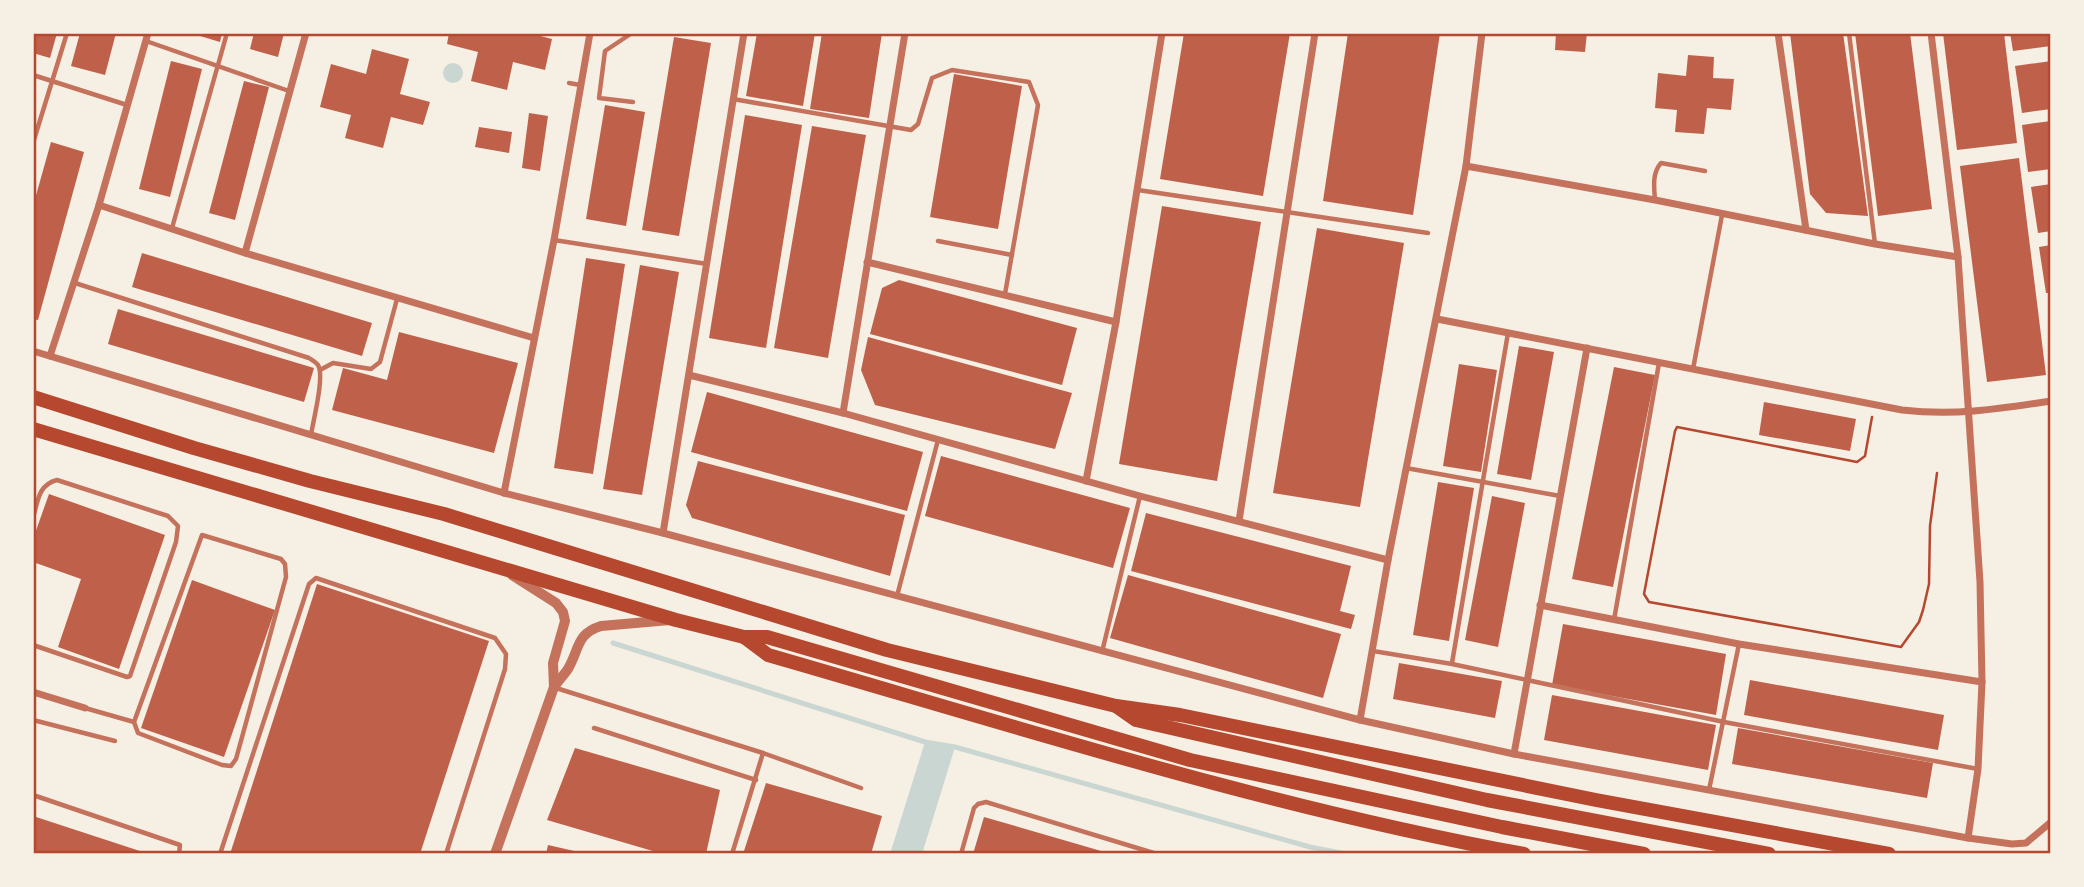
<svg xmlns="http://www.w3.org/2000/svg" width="2084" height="887" viewBox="0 0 2084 887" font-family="Signika,sans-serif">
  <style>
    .water { fill: #c9d6d2 }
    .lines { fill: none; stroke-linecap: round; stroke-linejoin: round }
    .stream { stroke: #c9d6d2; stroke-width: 5 }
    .building { fill: #bf614a }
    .path { stroke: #b5482f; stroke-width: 2.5 }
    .service { stroke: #c5725c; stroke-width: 4.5 }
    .minor { stroke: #c5725c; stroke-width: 7 }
    .tertiary { stroke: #c5725c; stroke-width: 10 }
    .primary { stroke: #b5482f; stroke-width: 14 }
    .trunk { stroke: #b5482f; stroke-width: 14 }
    .neatline { fill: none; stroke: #b5482f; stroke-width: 2.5 }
  </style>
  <rect width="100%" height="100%" fill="#f6efe4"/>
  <!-- water -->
  <g class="water">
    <circle cx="453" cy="73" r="10"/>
    <polygon points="925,742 955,747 922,854 890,854"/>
  </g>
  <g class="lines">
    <!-- stream -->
    <polyline class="stream" points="613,643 925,742 955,747 1310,847 1346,854"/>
  </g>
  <!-- building -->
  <g class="building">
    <polygon points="33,33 57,33 50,58 33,53"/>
    <polygon points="80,33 116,33 105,75 71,66"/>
    <polygon points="190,33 222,33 220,42"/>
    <polygon points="254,33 284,33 278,57 250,49"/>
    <polygon points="449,33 529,33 552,39 545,70 513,62 507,90 471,81 478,52 447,44"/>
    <polygon points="757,33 815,33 803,106 746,96"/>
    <polygon points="822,33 882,33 869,118 810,109"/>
    <polygon points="1184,33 1290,33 1263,196 1160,179"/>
    <polygon points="1348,33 1440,33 1413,215 1323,201"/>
    <polygon points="1556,33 1587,33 1585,52 1555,50"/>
    <polygon points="1790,33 1843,33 1868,216 1826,213 1810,194"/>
    <polygon points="1855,33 1910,33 1932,209 1878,216"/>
    <polygon points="1943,33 2004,33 2017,143 1957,150"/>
    <polygon points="2010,33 2051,33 2051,46 2013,51"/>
    <polygon points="674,37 711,43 679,236 642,230"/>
    <polygon points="372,49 409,59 400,94 430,102 423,125 391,117 383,148 345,138 351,115 320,107 331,64 366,74"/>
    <polygon points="1688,55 1714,57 1713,78 1734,79 1731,110 1707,108 1704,134 1675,132 1677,110 1655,108 1658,73 1686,76"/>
    <polygon points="171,61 202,69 170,197 139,189"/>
    <polygon points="2051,61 2051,109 2022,113 2015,66"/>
    <polygon points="954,74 1022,86 998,229 930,217"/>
    <polygon points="244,81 269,87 235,220 209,213"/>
    <polygon points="605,105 645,112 626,226 586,219"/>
    <polygon points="529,113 548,116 540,171 522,168"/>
    <polygon points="745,115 802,125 766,348 709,338"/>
    <polygon points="2051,121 2051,169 2028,172 2022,125"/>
    <polygon points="812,126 866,135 828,358 774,348"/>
    <polygon points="479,127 512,132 509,153 475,147"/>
    <polygon points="51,142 84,152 38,320 33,319 33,206"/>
    <polygon points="2019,158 2046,375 1987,382 1960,166"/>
    <polygon points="2051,184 2051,231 2038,233 2031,187"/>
    <polygon points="1162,206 1261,222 1217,481 1119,464"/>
    <polygon points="1317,228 1404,243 1360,507 1273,493"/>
    <polygon points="2051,245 2051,293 2046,293 2039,247"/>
    <polygon points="142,253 372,323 362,356 132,287"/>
    <polygon points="586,258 625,264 593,474 554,468"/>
    <polygon points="640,265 679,272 642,495 603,489"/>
    <polygon points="899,280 1077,328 1062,385 870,334 882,288"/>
    <polygon points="118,309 314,368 304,402 108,344"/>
    <polygon points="399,332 518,363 494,453 332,410 343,368 387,380"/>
    <polygon points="868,337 1072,393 1055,449 875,405 861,370"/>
    <polygon points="1519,346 1554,352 1531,480 1497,474"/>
    <polygon points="1459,364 1497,370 1481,472 1443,466"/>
    <polygon points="1614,367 1655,375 1613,587 1572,579"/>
    <polygon points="707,392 923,452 907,511 691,452"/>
    <polygon points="1764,402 1856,419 1850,451 1759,435"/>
    <polygon points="941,456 1130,508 1113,568 925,516"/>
    <polygon points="698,461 905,515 890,576 692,518 686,505"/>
    <polygon points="1438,482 1474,488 1449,641 1413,635"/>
    <polygon points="49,494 165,535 119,669 58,647 81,579 33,562 33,539"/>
    <polygon points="1492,496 1525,503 1498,647 1465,640"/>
    <polygon points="1146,513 1351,566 1340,611 1355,615 1351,629 1131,571"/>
    <polygon points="1128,575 1341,634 1323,698 1110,638"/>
    <polygon points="192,580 275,610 224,757 141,728"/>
    <polygon points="317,584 489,641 420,854 230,854"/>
    <polygon points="1563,624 1726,654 1716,715 1552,685"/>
    <polygon points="1399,663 1502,681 1495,718 1393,699"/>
    <polygon points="1750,680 1944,715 1938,750 1744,715"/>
    <polygon points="1552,695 1716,725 1708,770 1544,740"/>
    <polygon points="1738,728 1933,763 1927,798 1732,764"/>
    <polygon points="575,748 720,790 706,854 663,854 547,820"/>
    <polygon points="766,783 882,816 871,854 743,854"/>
    <polygon points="33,816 146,853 146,854 33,854"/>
    <polygon points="984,817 1108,853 1107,854 973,854"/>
    <polygon points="548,845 583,853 583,854 546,854"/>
  </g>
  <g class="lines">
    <!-- path -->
    <polyline class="path" points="1872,417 1865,456 1857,462 1677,427 1675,431 1644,594 1649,602 1901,647 1919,622 1923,610 1929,584 1930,526 1937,473"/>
    <!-- service -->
    <g class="service">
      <polyline points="632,33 605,51 599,98 633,102"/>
      <polyline points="1849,33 1875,244"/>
      <polyline points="146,41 289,91"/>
      <polyline points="33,75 127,105"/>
      <polyline points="569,83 580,85"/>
      <polyline points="733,99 911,130 918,124 932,78 952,70 1029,82 1038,105 1005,294"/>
      <polyline points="33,143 67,33"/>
      <polyline points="1138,190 1428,233"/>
      <path d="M1655 200C1654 187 1652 173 1661 163L1705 171"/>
      <polyline points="172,228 227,33"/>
      <polyline points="554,240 707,264"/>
      <polyline points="938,241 1012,255"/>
      <path d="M75 283 309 358C312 360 316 362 318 365 325 376 313 421 311 435"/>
      <polyline points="1693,369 1722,215"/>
      <polyline points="320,370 333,363 371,369 380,362 397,299"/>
      <polyline points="1406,468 1560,496"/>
      <path d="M33 518C38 501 38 485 57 480L168 516 178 526 176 542 130 676 127 677 33 645"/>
      <polygon points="202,535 281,559 285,564 286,577 236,759 231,766 222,765 138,733 134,722"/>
      <polyline points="897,596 938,440"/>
      <polyline points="1614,620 1659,363"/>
      <polyline points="1373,651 1452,664 1724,722 1978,769"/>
      <polyline points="1102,652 1140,496"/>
      <polyline points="1452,663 1508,333"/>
      <polyline points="556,688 763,753 861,788"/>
      <polyline points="85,708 134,722"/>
      <polyline points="33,720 115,741"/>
      <polyline points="594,728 756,780"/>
      <polyline points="1709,790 1739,644"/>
      <polyline points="33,795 180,845 179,854"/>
      <polyline points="220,854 309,584 316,578 495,638 506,654 505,669 446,854"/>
      <polyline points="732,854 763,753"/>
      <polyline points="961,854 974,808 978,804 986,802 1157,854"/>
    </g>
    <!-- minor -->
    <g class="minor">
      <polyline points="1778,33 1806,230"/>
      <polyline points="1931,33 1958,257 1980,582 1982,682 1978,769 1968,838"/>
      <polyline points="1466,166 1655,200 1875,244 1958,257"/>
      <polyline points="99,205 245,253 534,338"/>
      <polyline points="245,253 306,33"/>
      <polyline points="867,262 1116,322"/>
      <path d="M1437 319 1902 410C1956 416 1998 409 2051 401"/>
      <polyline points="33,351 504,493 663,533 1360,720 1514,754 1968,838 2012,844 2026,843 2051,822"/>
      <polyline points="50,356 99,205 148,33"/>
      <polyline points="689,375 843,413 1140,496 1388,560"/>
      <polyline points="843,413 905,33"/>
      <polyline points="1086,481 1116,322 1162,33"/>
      <polyline points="504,493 554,240 590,33"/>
      <polyline points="1239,521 1315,33"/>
      <polyline points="663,533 744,33"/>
      <polyline points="1540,605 1739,644 1982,682"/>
      <polyline points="33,692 85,708"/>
      <polyline points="1360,720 1388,560 1466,166 1482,33"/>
      <polyline points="1514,754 1587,348"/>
    </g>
    <!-- tertiary -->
    <g class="tertiary">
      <polyline points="512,575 556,603 563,612 565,621 553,663 554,687"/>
      <path d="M495 854 554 687C558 681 564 675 568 669 580 648 576 634 601 626L670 620"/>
    </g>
    <!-- primary -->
    <g class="primary">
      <path d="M744 637 768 655C1018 727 1267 807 1524 854"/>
      <polyline points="1116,706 1180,715 1596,800 1889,854"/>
    </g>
    <!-- trunk -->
    <g class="trunk">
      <polyline points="33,397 194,448 310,481 444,514 887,650 1116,706 1136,720 1487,800 1769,854"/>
      <polyline points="33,429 676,620 744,637 767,637 1190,760 1502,827 1644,854"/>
    </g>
  </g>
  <!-- border -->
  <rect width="2084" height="887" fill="none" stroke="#f6efe4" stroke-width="70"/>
  <rect x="35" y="35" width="2014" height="817" class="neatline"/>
</svg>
